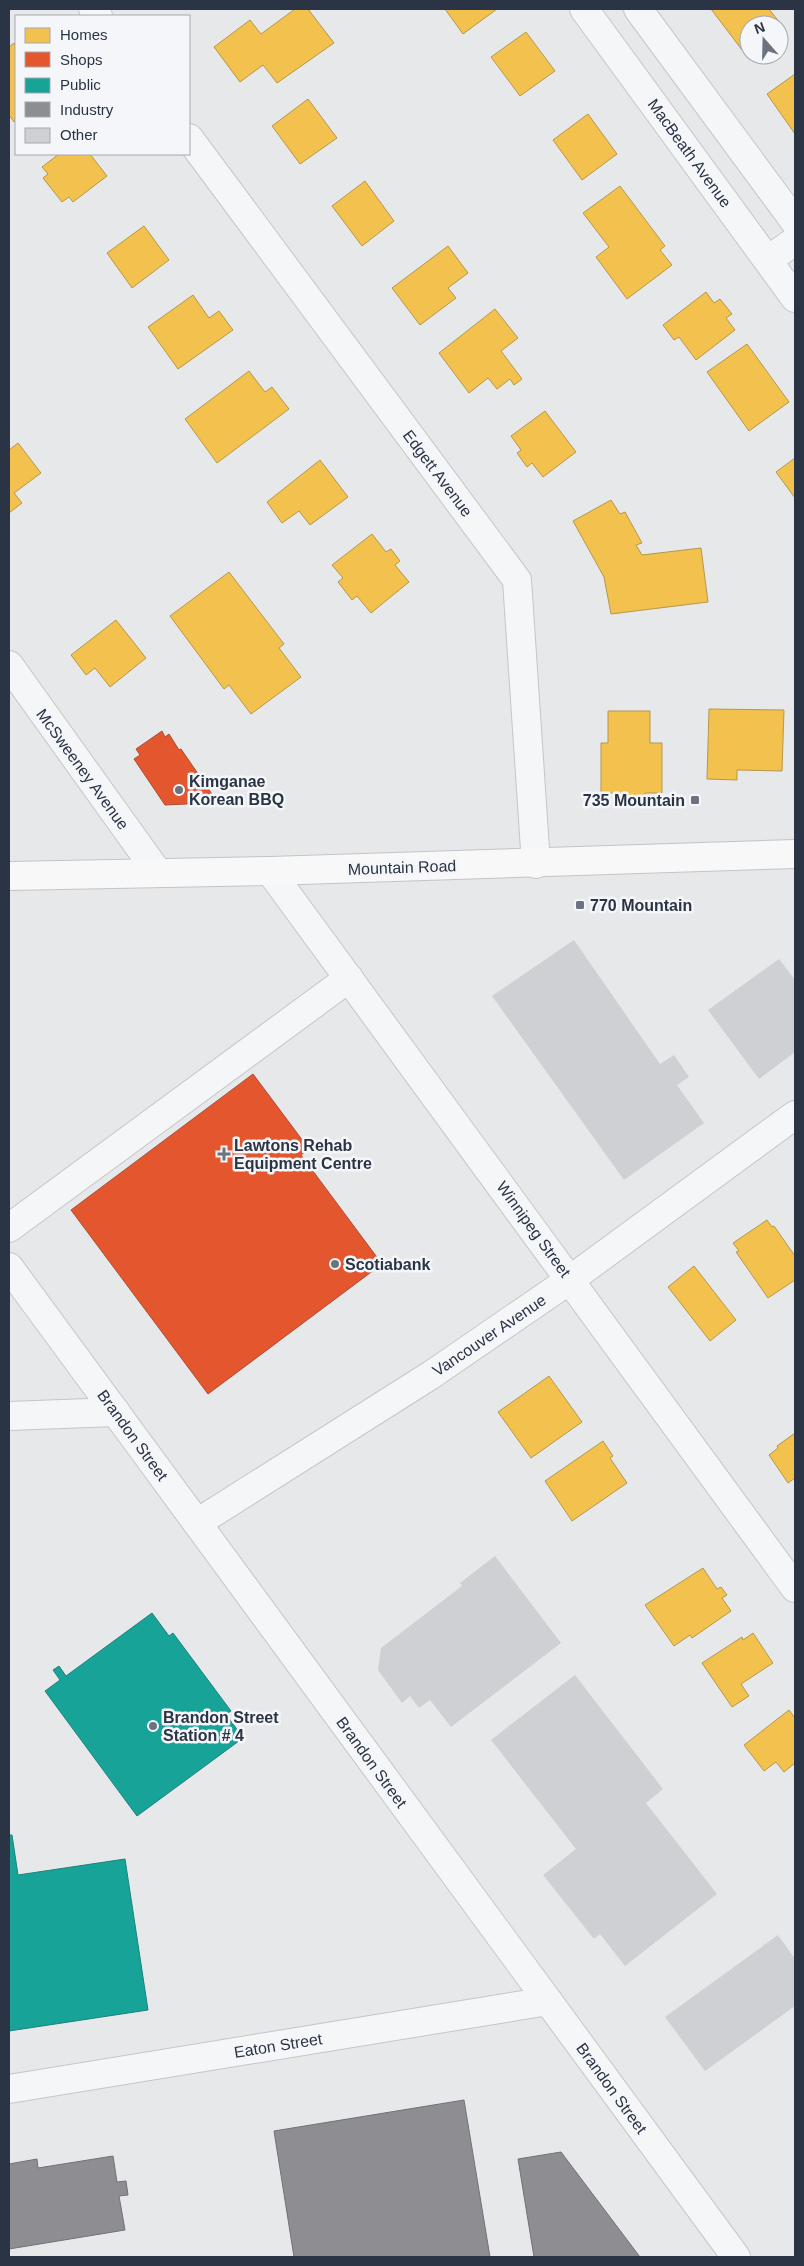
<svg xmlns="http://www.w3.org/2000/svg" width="804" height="2266" viewBox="0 0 804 2266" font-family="Arial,sans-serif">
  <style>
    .homes { fill: #f2c14e; stroke: #b6974b }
    .shops { fill: #e4572e; stroke: #ac4c35 }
    .public { fill: #17a398; stroke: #1d827f }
    .industry { fill: #8d8d92; stroke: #70727b }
    .building { fill: #ced0d3 }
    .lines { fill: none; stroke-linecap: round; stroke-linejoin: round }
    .minor-casing { stroke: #c4c6c8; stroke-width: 30 }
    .major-casing { stroke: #c2c5c8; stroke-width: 30 }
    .minor { stroke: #f5f6f7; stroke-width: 28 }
    .major { stroke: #f8f8f8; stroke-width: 28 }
    .poi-dot { fill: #6c737f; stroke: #f4f6f9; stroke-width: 2 }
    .labels { text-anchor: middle; stroke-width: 5; stroke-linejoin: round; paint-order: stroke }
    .street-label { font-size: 16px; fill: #2b3445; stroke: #f4f6f9 }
    .poi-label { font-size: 16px; font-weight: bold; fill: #2b3445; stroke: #f4f6f9; text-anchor: start }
  </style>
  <rect width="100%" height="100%" fill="#e6e8ea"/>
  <!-- homes -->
  <g class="homes">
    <polygon points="295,9 308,9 334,43 277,83 263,65 240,82 214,47 250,20 261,34"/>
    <polygon points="445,9 497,9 463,34"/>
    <polygon points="711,9 769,9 780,23 776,25 749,25 749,45 742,50"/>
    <polygon points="526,32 555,71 520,96 491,57"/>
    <polygon points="14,43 16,46 16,120 14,122 9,115 9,47"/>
    <polygon points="795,74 795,134 767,94"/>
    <polygon points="308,99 337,138 300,164 272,126"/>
    <polygon points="588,114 617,154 582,180 553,140"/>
    <polygon points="59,154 90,154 107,176 73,202 69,197 62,202 43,178 48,174 42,167"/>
    <polygon points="365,181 394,221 362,246 332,206"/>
    <polygon points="620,186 665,246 660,250 672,265 627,299 596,257 609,247 583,213"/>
    <polygon points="144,226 169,260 132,288 107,253"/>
    <polygon points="448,246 468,273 448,288 456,298 420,325 392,288"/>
    <polygon points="706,292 714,303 720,299 732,314 726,318 735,330 696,360 679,337 674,340 663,325"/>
    <polygon points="193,295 209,318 219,311 233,330 178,369 148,327"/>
    <polygon points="495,309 518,338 501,351 522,379 514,385 510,379 497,389 488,378 469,393 439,353"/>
    <polygon points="747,344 789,402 749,431 707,372"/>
    <polygon points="249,371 265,392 272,387 289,409 217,463 185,419"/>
    <polygon points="545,411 576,452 543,477 532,463 527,467 517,453 521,450 511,436"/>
    <polygon points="18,443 41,473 14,493 22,503 9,513 9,450"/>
    <polygon points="795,458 795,498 776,472"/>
    <polygon points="320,460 348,497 310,525 299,511 282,523 267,502"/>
    <polygon points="611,500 620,514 625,512 642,543 636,545 642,555 701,548 708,602 611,614 604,577 573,521"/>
    <polygon points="372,534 386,552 391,549 400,561 395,565 409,582 371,613 357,596 352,600 338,582 343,578 332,565"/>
    <polygon points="229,572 284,644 279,648 301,677 251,714 229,685 224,689 170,616"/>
    <polygon points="116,620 146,658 110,687 95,668 86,675 71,655"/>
    <polygon points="709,709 784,710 782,771 737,770 737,780 707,779"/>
    <polygon points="608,711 650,711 650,743 662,743 662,793 645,793 645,803 618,803 618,793 601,793 601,743 608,743"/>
    <polygon points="767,1220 772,1227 774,1226 795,1256 795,1280 768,1298 736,1252 739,1251 733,1243"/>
    <polygon points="694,1266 736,1320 710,1341 668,1287"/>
    <polygon points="549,1376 582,1422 531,1458 498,1412"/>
    <polygon points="795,1433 795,1478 788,1483 769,1455 778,1448 777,1446"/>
    <polygon points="603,1441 613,1456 610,1458 627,1483 572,1521 545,1481"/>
    <polygon points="703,1568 717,1589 721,1587 727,1595 722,1598 731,1611 692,1638 690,1635 674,1646 645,1605"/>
    <polygon points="753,1633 773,1663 741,1684 749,1696 732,1707 702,1663 742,1637 743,1640"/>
    <polygon points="789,1710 795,1718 795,1763 784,1772 776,1762 764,1771 744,1745"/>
  </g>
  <!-- shops -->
  <g class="shops">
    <polygon points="162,731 165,737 169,734 179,750 181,749 216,800 208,803 165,805 134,759 140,755 136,749"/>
    <polygon points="253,1074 309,1149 301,1155 382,1264 208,1394 71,1210"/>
  </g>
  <!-- public -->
  <g class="public">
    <polygon points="152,1613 169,1636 173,1633 231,1711 226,1714 243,1738 137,1816 45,1691 60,1680 53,1670 59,1666 66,1676"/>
    <polygon points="9,1835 12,1835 18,1875 125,1859 148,2010 9,2031"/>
  </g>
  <!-- industry -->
  <g class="industry">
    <polygon points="464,2100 490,2257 294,2257 274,2131"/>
    <polygon points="561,2152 640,2257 534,2257 518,2159"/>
    <polygon points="113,2156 117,2182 126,2181 128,2195 119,2196 125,2230 9,2249 9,2164 37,2159 38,2168"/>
  </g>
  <!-- building -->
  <g class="building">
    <polygon points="574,940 660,1064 674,1055 689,1077 677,1085 704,1123 624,1180 492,996"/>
    <polygon points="779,959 795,980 795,1052 759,1079 708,1010"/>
    <polygon points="495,1556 561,1643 451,1727 430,1700 419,1708 410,1696 402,1703 378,1670 381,1648 462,1586 460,1583"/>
    <polygon points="575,1675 663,1789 646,1803 717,1894 625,1966 600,1934 594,1939 543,1875 576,1849 491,1740"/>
    <polygon points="778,1935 795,1959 795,2006 705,2071 665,2017"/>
  </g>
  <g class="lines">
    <defs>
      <g id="minor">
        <polyline points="93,9 98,16"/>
        <polyline points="584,9 795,298"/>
        <polyline points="638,9 795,222"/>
        <polyline points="189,138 517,580 536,864"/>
        <polyline points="768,260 795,241"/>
        <polyline points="9,665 158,873"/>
        <polyline points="270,871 795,1588"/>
        <polyline points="9,1228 349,978"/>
        <polyline points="9,1267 736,2257"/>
        <polyline points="9,1416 116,1412"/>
        <polyline points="197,1523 431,1375 571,1279 795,1115"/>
        <polyline points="9,2089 548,2001"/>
      </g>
      <polyline id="major" points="9,876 270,871 795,854"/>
    </defs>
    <!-- minor casing -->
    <use href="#minor" class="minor-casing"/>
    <!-- major casing -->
    <use href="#major" class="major-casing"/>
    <!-- minor -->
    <use href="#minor" class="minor"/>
    <!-- major -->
    <use href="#major" class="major"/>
  </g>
  <!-- markers -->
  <g class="poi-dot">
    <circle cx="179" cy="790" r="5"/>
    <rect x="690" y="795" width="10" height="10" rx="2.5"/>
    <rect x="575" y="900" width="10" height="10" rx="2.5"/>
    <path d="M221.5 1146.5h5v5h5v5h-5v5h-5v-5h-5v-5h5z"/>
    <circle cx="335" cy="1264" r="5"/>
    <circle cx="153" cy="1726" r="5"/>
  </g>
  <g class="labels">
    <!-- street labels -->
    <g class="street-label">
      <text transform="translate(690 153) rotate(54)" y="6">MacBeath Avenue</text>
      <text transform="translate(438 473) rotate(53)" y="6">Edgett Avenue</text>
      <text transform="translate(83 769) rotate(54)" y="6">McSweeney Avenue</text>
      <text transform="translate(402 867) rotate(-2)" y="6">Mountain Road</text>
      <text transform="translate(534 1229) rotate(54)" y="6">Winnipeg Street</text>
      <text transform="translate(489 1335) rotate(-34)" y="6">Vancouver Avenue</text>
      <text transform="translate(133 1435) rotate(54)" y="6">Brandon Street</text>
      <text transform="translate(372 1762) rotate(54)" y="6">Brandon Street</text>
      <text transform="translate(278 2045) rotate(-9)" y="6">Eaton Street</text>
      <text transform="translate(612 2088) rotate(54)" y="6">Brandon Street</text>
    </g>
    <!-- poi labels -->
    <g class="poi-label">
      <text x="189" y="787">Kimganae<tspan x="189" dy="18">Korean BBQ</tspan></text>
      <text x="685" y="806" text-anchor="end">735 Mountain</text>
      <text x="590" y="911">770 Mountain</text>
      <text x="234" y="1151">Lawtons Rehab<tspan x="234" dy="18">Equipment Centre</tspan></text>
      <text x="345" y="1270">Scotiabank</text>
      <text x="163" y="1723">Brandon Street<tspan x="163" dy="18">Station # 4</tspan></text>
    </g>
  </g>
  <!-- border -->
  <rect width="804" height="2266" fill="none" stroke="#2b3445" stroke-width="20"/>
  <!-- legend -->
  <rect x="15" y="15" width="175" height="140" fill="#f4f6f9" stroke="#a4a8b1"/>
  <rect x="25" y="28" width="25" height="15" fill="#f2c14e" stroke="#a4a8b1"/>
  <text x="60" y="40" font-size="15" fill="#2b3445">Homes</text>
  <rect x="25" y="52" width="25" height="15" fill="#e4572e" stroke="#a4a8b1"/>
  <text x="60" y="65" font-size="15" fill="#2b3445">Shops</text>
  <rect x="25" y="78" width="25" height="15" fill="#17a398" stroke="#a4a8b1"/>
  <text x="60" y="90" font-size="15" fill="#2b3445">Public</text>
  <rect x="25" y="102" width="25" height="15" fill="#8d8d92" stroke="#a4a8b1"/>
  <text x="60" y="115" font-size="15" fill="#2b3445">Industry</text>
  <rect x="25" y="128" width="25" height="15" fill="#ced0d3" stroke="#a4a8b1"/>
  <text x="60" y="140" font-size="15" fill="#2b3445">Other</text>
  <!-- north arrow -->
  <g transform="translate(764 40) rotate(340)"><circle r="24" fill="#f4f6f9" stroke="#a4a8b1"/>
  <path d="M0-4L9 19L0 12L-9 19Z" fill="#6c737f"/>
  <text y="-8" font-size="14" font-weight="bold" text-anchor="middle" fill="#2b3445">N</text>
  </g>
</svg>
